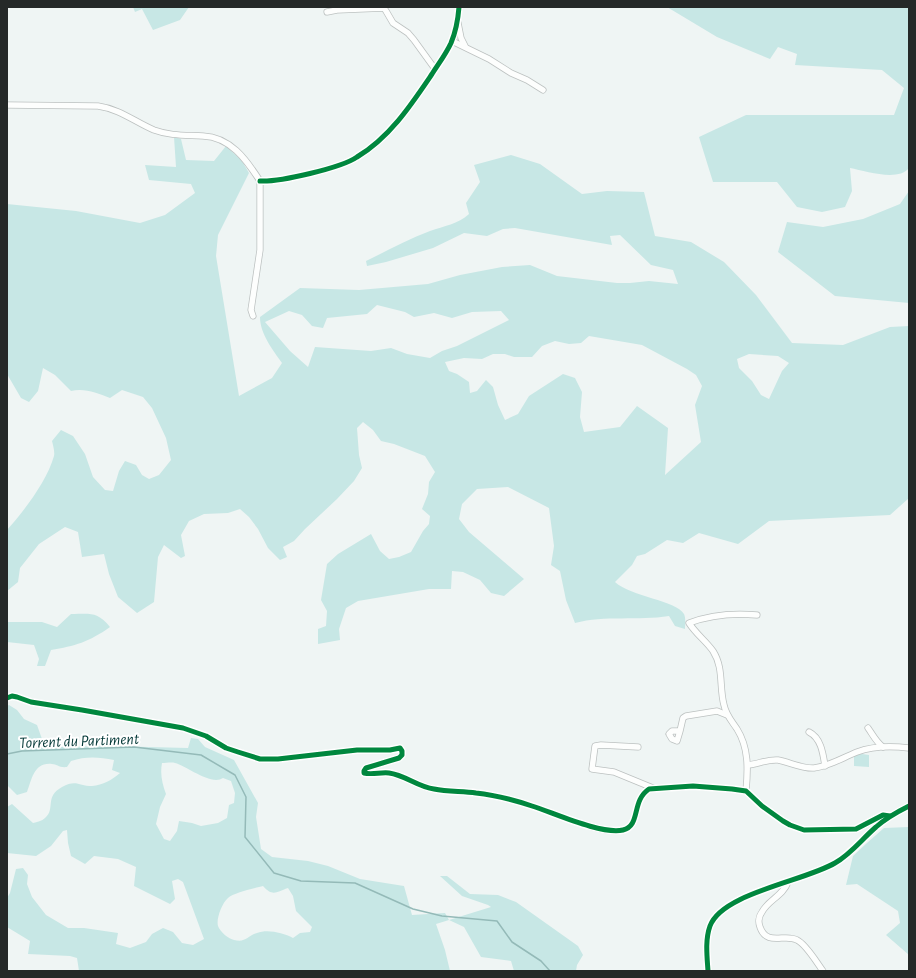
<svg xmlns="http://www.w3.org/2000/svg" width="916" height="978" viewBox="0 0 916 978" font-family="'Alegreya Sans',sans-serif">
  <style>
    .green { fill: #c7e7e5; fill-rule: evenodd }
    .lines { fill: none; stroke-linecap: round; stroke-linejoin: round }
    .stream { stroke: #94bab8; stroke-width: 1.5 }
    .minor-casing { stroke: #bcc1c0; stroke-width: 7 }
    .minor { stroke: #fdfefd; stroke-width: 5.5 }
    .cycleway-casing { stroke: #fff; stroke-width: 8 }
    .cycleway { stroke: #00873e; stroke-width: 5 }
    .labels { text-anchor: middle; stroke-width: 4; stroke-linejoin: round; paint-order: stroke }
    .water-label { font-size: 16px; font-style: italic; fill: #023736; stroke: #fff }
  </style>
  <rect width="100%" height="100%" fill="#eff5f4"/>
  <!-- green -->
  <g class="green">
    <polygon points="133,7 189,7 180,20 153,30 142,9 135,12"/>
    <path d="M667 7H909V168C898 182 866 171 850 168L852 191 845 207 822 212 797 207 777 182H713L699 137 746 115H894L904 88 882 70 795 65 797 54 778 47 770 59 717 37Z"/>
    <path d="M174 137 181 139 186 160 214 161 226 146 242 161 249 173 218 235 216 256 239 396 272 378 282 363C273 350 260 334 260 317L300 288 359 290 428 284 460 275 502 267 530 265 557 276 617 283H630L649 281 678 284 673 270 651 265 620 235 610 236 612 245 515 228 503 229 487 236 464 233 433 248 386 262 367 266 366 261C387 251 408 239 430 231 444 226 458 224 469 214L466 203 480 182 474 165 511 155 540 164 582 194 607 191 644 192 655 236 691 242 724 262 756 295 792 343 843 345 890 327 909 326V498L890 515 769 521 738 544 699 533 683 543 667 540 645 554 637 556 632 565 615 582C631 597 676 600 684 614 686 618 685 625 685 629L675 626 669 616C638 621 605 615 575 623L566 600 560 571 551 565 554 546 549 508 508 487 477 489 462 504 459 519 469 532 524 579 504 596 491 593 480 580 463 572 452 571 451 589H429L358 601 346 608 339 629 340 640 318 644V629L326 626 327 611 321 600 327 564 338 554 371 534 380 551 389 559 399 557 411 552 423 531 429 524 430 516 422 509 428 494 429 482 435 472 425 456 394 444 381 441 373 430 363 422 357 428 359 455 362 468 354 481 337 499 305 529 294 541 283 547 287 557 280 560 268 548 258 529 249 517 240 509 228 513 204 514 189 521 181 535 185 556 181 558 164 545 158 557 154 602 137 613 118 597 109 574 104 554 82 557 78 532 65 527 39 544 20 568 18 582 7 591V530C24 511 47 481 54 456 55 452 53 445 52 441L61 430 73 436 85 454 93 477 105 490 113 491 119 471 125 461 136 465 142 475 149 479 159 475 171 460 166 438 152 408 143 397 122 390 110 398C97 393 85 388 71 391L55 375 43 368 38 391 29 402 21 398 7 374V204L76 211 140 223 165 215 195 193 191 184 149 180 145 165 176 167ZM377 305 405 312 414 317 434 313 452 318 472 312 501 311 509 320 457 346 442 351 430 358 407 354 391 348 371 351 315 347 308 367 290 351 265 322 289 311 302 315 312 326 323 328 327 318 367 314ZM589 336 642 345 687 369 696 375 702 386 695 405 701 442 665 475 668 428 637 406 620 427 584 432 580 417 582 392 575 378 563 374 529 396 518 414 505 420 498 405 493 387 486 380 477 391 470 393 469 382 457 374 449 371 445 362 464 358 482 359 493 354H505L514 357H532L542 346 555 341 569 344 581 343ZM749 354 778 356 789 363 782 371 769 399 761 395 752 381 739 368 737 359Z"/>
    <polygon points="909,191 909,303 835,296 778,252 787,222 823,227 863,219 900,204"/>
    <path d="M71 614C90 614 97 611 110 627 89 642 75 646 51 650L45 666H37L39 659 34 645 7 642V622H42L57 627Z"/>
    <path d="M9 705 17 710 24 719 37 725 42 739 63 747 109 746 188 748 191 738 198 739 205 747 234 760 258 803 256 817 261 849 272 857 308 861 328 866 360 879 404 886 412 915 445 913 449 920 491 907 488 905 462 896 440 876H447L470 894 498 895 516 902 578 946 583 955 577 965 576 971H514L511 961 481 957 464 927 449 920 436 924 445 950 450 971H79L77 958 70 956 28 954 30 941 7 927V898L10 893 16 869 23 868 28 875 27 884 32 897 46 915 68 928H84L118 933 116 944 130 948 146 942 152 934 163 928 173 932 182 943 193 945 204 939 183 882 178 879 172 881 175 899 170 904 134 886 136 867 118 859 94 856 85 864 71 856 68 843 67 830 63 831 51 846 36 856 7 853V807L12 804 33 823C37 822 42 821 45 818 56 809 44 797 62 787 76 779 79 786 92 786 103 785 112 780 120 773L112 770 114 760C99 757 86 756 71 761L67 767C59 768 57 764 52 764 34 762 32 779 27 792L17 795 7 785V706ZM162 763C166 763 172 762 175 763 187 766 211 786 223 778L231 781 235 793 234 803 229 805 227 818 218 823 201 826 192 823 179 821 177 831 170 841 164 839 156 824 160 807 166 794C162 783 160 774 162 763ZM263 886C273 897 276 892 288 888L293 896 296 911 312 927 310 932 300 933 293 938C283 933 268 929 257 933 247 936 246 943 234 940 229 939 220 932 218 926 216 919 222 903 228 898 233 893 255 888 263 886Z"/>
    <polygon points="862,754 869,755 869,767 854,766 854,755"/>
    <polygon points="909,827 909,955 886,935 900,923 898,911 857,884 846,885 853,856 867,843 884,828"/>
  </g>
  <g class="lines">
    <!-- stream -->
    <polyline class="stream" points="7,754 22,751 134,747 201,755 235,775 246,797 245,837 274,873 301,881 355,883 413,909 442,916 497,921 512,942 541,961 550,971"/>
    <defs>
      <g id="minor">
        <polyline points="327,12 337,10 384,8 386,11 393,23 408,33 414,40 435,69"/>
        <polyline points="458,23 461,38 465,46"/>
        <polyline points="452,41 489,59 511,73 527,80 543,90"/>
        <path d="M7 105 98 106C120 109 135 122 154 130 170 136 186 135 203 136 230 137 246 159 260 181"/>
        <path d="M260 181C280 182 341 168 357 157 390 137 411 105 432 74 439 63 446 54 451 43 456 31 458 20 459 7"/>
        <polyline points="253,316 251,310 260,250 260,181"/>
        <path d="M7 698 12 696 17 697 31 702 82 710 183 728 206 736 226 748 238 752 260 759H278L357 750H390L400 748 402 751V755L399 758 366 768 364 771V773C372 775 381 772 389 773 405 775 418 787 434 789 448 792 462 791 476 793 495 795 514 800 532 806 554 813 602 835 623 830 641 826 631 801 649 789L693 786 732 789 746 791 762 806 783 821 790 825 804 830 856 829 883 815 890 816"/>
        <path d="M868 728C873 735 876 742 883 747"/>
        <polyline points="680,731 677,741 672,739 669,734 672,731 680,731 683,718 686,716 717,711 727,715"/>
        <path d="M809 732C821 738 823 753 825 766"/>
        <polyline points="638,747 601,745 595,746 592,769 614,772 653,788"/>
        <path d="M748 765C758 764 768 759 778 760 789 762 803 769 814 768 830 766 842 758 857 752 873 746 893 746 909 748"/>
        <path d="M746 791C748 770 749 748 737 729 731 720 726 715 724 705 719 687 724 668 713 651 706 641 696 634 689 623 710 615 735 613 757 615"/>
        <path d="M788 882C783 896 768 900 762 912 759 916 758 922 760 927 767 947 785 933 797 940 806 944 817 963 823 971"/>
        <path d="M708 971C707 956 705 940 710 926 722 893 805 881 835 863 851 854 862 839 876 827 886 818 897 812 909 806"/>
      </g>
    </defs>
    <!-- minor casing -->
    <use href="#minor" class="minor-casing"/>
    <!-- minor -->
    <use href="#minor" class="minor"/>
    <defs>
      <g id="cycleway">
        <path d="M260 181C280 182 341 168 357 157 390 137 411 105 432 74 439 63 446 54 451 43 456 31 458 20 459 7"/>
        <path d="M7 698 12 696 17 697 31 702 82 710 183 728 206 736 226 748 238 752 260 759H278L357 750H390L400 748 402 751V755L399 758 366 768 364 771V773C372 775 381 772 389 773 405 775 418 787 434 789 448 792 462 791 476 793 495 795 514 800 532 806 554 813 602 835 623 830 641 826 631 801 649 789L693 786 732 789 746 791 762 806 783 821 790 825 804 830 856 829 883 815 890 816"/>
        <path d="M708 971C707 956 705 940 710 926 722 893 805 881 835 863 851 854 862 839 876 827 886 818 897 812 909 806"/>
      </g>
    </defs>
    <!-- cycleway casing -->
    <use href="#cycleway" class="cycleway-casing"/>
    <!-- cycleway -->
    <use href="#cycleway" class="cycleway"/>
  </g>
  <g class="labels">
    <!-- water labels -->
    <g class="water-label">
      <text transform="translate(79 740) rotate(-2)" y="6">Torrent du Partiment</text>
    </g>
  </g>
  <!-- border -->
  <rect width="916" height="978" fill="none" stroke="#252928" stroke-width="16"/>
</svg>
